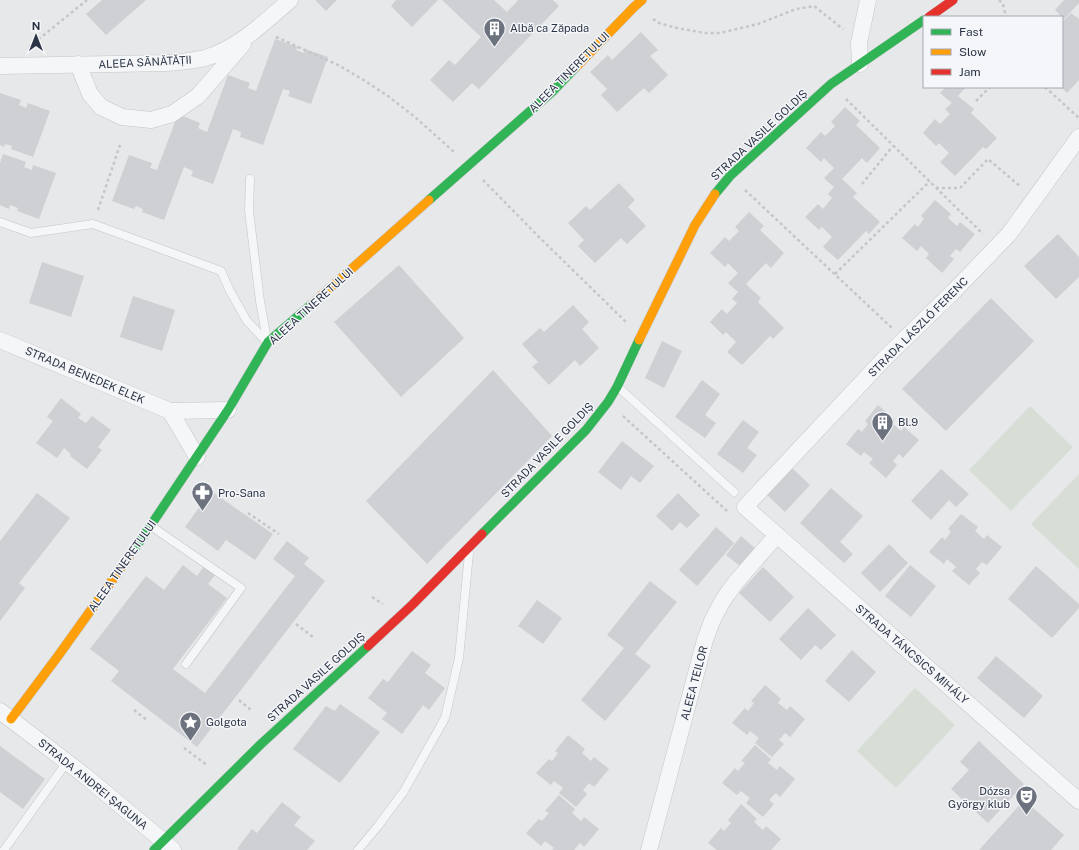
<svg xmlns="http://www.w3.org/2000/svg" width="1079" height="850" viewBox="0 0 1079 850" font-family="'Public Sans',sans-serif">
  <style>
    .green { fill: #d6ded6 }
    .building { fill: #ced0d3 }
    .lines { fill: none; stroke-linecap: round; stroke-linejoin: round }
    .lane-casing { stroke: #c4c6c8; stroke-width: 9 }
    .street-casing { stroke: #c4c6c8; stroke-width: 17 }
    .fast-casing { stroke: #c4c6c8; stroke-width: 10 }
    .slow-casing { stroke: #c4c6c8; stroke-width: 10 }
    .jam-casing { stroke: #c4c6c8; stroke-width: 10 }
    .path { stroke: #c5c6ca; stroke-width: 2.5; stroke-dasharray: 3 3; stroke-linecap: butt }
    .lane { stroke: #f5f6f7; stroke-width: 8 }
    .street { stroke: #f5f6f7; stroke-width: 16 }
    .fast { stroke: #30b455; stroke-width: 9 }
    .slow { stroke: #ff9f0a; stroke-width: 9 }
    .jam { stroke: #e5322d; stroke-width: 9 }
    .labels { text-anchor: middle; stroke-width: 3; stroke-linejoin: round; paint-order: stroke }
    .poi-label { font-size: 11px; fill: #2b3445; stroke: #f4f6f9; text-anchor: start }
    .street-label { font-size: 11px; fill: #2b3445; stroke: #f4f6f9 }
  </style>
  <rect width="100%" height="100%" fill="#e6e8ea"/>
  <!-- green -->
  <g class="green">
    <polygon points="1030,406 1073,447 1011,511 969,470"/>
    <polygon points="1079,474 1079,569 1031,524"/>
    <polygon points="915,688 955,725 896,788 857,751"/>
  </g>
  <!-- building -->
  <g class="building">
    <polygon points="102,0 146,0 106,35 86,14"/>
    <polygon points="315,0 337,0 326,11"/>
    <polygon points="396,0 438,0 412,27 391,6"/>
    <polygon points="442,0 494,0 507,12 518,0 553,0 559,6 479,89 472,83 453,102 430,80 449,60 455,65 481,37"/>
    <polygon points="1064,0 1079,0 1079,3 1064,19 1055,10"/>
    <polygon points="1071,13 1079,19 1079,80 1067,93 1062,88 1062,22"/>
    <polygon points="641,32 658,50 650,56 668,75 649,93 644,88 617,112 601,95 607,89 590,72 608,55 612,60"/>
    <polygon points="275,39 298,47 296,50 304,53 305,49 328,57 311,104 288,96 290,91 283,89 263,145 240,137 241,132 233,129 213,184 191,176 193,171 184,167 164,220 142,212 143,209 136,206 134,209 112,201 129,155 152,163 150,168 157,170 178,114 200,123 198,128 207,132 228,75 250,83 248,88 256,91"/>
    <polygon points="946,87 966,87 958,96 974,109 971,113 997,138 986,149 983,147 955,176 940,162 949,153 939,143 936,146 923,133 935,119 940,124 950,114 945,109 952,103 940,93"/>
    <polygon points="0,93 21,100 19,105 26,108 28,103 50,111 33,157 11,149 12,146 5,144 4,147 0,145"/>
    <polygon points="845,107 860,121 856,125 880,148 867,163 862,158 842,179 857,193 853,197 880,222 869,234 866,231 838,260 823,247 832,237 822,227 819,230 805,217 818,204 823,209 832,198 828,194 834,187 824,178 834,168 824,158 821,162 806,148 821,132 825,136 835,126 831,122"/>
    <polygon points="3,154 26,162 24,167 32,170 33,165 56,173 39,219 17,211 18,208 10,205 9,209 0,205 0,163"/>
    <polygon points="619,183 635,200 628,207 646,226 627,244 621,238 595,263 578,246 584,240 568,223 586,206 590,210"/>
    <polygon points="935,200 951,214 948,218 957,226 960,222 975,234 960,252 956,249 950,256 954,259 942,273 926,258 929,254 921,246 917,251 902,238 915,224 918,227 924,219 921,216"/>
    <polygon points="749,212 764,226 760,230 784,253 771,268 766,263 746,284 761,298 758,302 784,328 773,339 770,336 742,365 727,352 736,342 726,332 723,335 710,322 722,309 727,314 737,303 732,299 738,292 728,283 738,273 728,263 725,267 710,253 725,237 729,241 739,231 735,227"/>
    <polygon points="1058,234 1079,257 1079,277 1056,299 1024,266"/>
    <polygon points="42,262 84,276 71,317 29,303"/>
    <polygon points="399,265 464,338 401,397 334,322"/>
    <polygon points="133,296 175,310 162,351 120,337"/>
    <polygon points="991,298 1034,341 946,431 902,389"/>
    <polygon points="573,305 589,322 582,329 599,348 580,366 575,360 549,385 532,367 538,362 522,344 540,328 544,332"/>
    <polygon points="662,341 682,351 664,388 645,378"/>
    <polygon points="493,370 552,436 427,564 366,501"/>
    <polygon points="702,380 720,394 705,415 716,423 705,438 675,417"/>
    <polygon points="61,398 81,414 78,418 86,423 92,416 111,430 98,447 102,450 87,469 70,456 71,454 64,448 57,458 36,443 53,421 47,417"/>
    <polygon points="878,405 895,420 892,423 901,431 904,427 919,440 903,458 899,454 893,461 897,465 886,478 869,463 873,459 864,452 861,456 846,444 858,429 862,432 868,424 865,421"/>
    <polygon points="743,420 759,432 747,448 757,455 743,473 717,454"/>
    <polygon points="622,441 654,466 640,483 631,476 621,490 598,472"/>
    <polygon points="791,467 810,485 785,512 765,493"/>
    <polygon points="941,469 969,494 956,507 949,500 931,520 911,501"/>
    <polygon points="831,488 863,516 840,542 853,554 844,563 800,523"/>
    <polygon points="211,491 273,534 255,560 226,540 218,551 185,527"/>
    <polygon points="37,493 70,518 19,583 25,588 0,621 0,541"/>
    <polygon points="678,493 700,515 687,528 680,522 672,531 656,516"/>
    <polygon points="961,514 978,527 975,531 984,539 987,535 1002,547 987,565 982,562 976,569 980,573 969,585 952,571 956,567 947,559 944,564 929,552 942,537 945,540 951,532 948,529"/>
    <polygon points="716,527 734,543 697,586 679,570"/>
    <polygon points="741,536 756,549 741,567 726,555"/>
    <polygon points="287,541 309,558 304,564 325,581 197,747 111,681 119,671 90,649 146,576 164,590 183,565 197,576 208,561 219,570 208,584 227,598 173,669 205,693 295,576 273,559"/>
    <polygon points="889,544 908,563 880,592 861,573"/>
    <polygon points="910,565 936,586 911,617 885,596"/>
    <polygon points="1036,566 1079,604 1079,608 1052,638 1008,599"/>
    <polygon points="763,567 794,597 770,622 739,593"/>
    <polygon points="650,581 677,602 635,654 651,666 605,721 581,700 624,648 607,635"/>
    <polygon points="537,600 562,618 543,644 518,626"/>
    <polygon points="808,608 836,635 821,650 815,645 801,660 779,639"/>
    <polygon points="852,650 876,672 849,702 825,681"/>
    <polygon points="412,651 431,665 425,673 445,688 429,710 423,705 402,734 382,719 387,713 368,698 383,679 388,682"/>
    <polygon points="996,656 1043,696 1024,718 977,678"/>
    <polygon points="765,685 781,699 778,703 787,710 790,706 805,719 790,737 785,733 779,740 784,744 772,757 755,743 759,738 750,731 747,735 732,723 745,708 748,711 754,703 751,701"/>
    <polygon points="340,704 380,732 340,783 293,749 326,706 335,711"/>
    <polygon points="568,735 585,749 582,753 591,761 594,757 609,769 594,787 589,783 583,790 587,794 576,807 559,793 563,788 554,781 551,785 536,773 549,759 552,761 558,753 555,751"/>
    <polygon points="979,741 1024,784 988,823 951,789 969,770 960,762"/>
    <polygon points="755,745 771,759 768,763 777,770 780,766 795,779 780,797 776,793 769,800 774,804 763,817 746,803 750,798 741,791 737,795 722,783 735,768 738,771 745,763 741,761"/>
    <polygon points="0,746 45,779 23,809 0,792"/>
    <polygon points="559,795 575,809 572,813 581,821 584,817 599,829 584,847 580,843 574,850 552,850 554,848 545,841 541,846 526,833 539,819 542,821 549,813 545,811"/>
    <polygon points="1024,800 1064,835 1051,850 979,850"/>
    <polygon points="282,802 301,817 294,825 315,841 307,850 239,850 237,849 252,829 257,833"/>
    <polygon points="741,804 757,819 754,822 763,830 766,826 781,839 771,850 717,850 708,843 721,828 724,831 731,823 728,820"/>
  </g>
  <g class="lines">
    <defs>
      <g id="lane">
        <polyline points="250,179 249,211 260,301 267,340"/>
        <polyline points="0,222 31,233 93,224 221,271 230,291 247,321 267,342"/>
        <polyline points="618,387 734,492"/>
        <polyline points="151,526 241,588 186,664"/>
        <polyline points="4,850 67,762"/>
        <polyline points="358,850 378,826 404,791 445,718 459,658 469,553"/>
      </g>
      <g id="street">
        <polyline points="78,64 90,94 101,107 122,117 151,120 172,114 198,96 243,44"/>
        <polyline points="860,64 859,43 868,0"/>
        <path d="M0 66 168 63C180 62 193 61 205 58 237 49 265 22 290 0"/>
        <polyline points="1079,137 1009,234 954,291 884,359 745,507 1079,801"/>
        <polyline points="0,340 170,411 228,410"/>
        <polyline points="170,411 197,457"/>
        <polyline points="0,711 84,775 163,841 173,850"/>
        <polyline points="649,850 705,640 712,621 723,600 736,582 777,535"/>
      </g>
      <g id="fast">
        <polyline points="715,194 730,176 831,84 924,20"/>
        <polyline points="429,200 553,91 576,67"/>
        <polyline points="482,534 586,430 608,402 617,387 639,340"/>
        <polyline points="131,554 151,525 228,410 268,342 312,304"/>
        <polyline points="154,850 261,744 368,646"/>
      </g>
      <g id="slow">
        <polyline points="576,67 634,7 642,0"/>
        <polyline points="312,304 429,200"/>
        <polyline points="639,340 695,225 715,194"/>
        <polyline points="11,719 58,656 131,554"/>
      </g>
      <g id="jam">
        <polyline points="929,17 953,0"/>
        <polyline points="368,646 412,605 482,534"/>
      </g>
    </defs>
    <!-- lane casing -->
    <use href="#lane" class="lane-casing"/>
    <!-- street casing -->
    <use href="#street" class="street-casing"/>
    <!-- fast casing -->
    <use href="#fast" class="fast-casing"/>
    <!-- slow casing -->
    <use href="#slow" class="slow-casing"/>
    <!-- jam casing -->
    <use href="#jam" class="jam-casing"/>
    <!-- path -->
    <g class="path">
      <polyline points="999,0 1003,4 1006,17"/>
      <polyline points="653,19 659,23 677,28 705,33 720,33 758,24 796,9 814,6 843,29"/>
      <polyline points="276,37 338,65 362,79 388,96 415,117 454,152"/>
      <polyline points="29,47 87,0"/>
      <polyline points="1045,87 1079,118"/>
      <polyline points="846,99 983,234"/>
      <polyline points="976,101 990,87"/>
      <polyline points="483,180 540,238 626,322"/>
      <polyline points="862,184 893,146"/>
      <polyline points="936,188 960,188 988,159 1021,187"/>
      <polyline points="745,190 892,328"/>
      <polyline points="98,210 120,145"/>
      <polyline points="835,274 930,181"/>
      <polyline points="623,416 727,511"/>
      <polyline points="248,513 279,534"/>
      <polyline points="372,597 383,604"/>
      <polyline points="296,624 313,637"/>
      <polyline points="239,700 251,710"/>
      <polyline points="134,710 148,721"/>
      <polyline points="184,748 207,765"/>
    </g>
    <!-- lane -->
    <use href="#lane" class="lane"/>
    <!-- street -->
    <use href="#street" class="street"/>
    <!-- fast -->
    <use href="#fast" class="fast"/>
    <!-- slow -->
    <use href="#slow" class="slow"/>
    <!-- jam -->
    <use href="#jam" class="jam"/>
  </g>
  <!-- icons -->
  <defs>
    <symbol id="building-pin" viewBox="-11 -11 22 30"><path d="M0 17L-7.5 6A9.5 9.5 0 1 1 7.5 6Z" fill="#6c737f" stroke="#f4f6f9"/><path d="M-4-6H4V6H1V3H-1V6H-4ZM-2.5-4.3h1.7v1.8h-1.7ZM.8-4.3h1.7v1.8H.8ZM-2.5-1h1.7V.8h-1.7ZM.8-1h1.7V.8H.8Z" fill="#fff"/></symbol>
    <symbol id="pharmacy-pin" viewBox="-11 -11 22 30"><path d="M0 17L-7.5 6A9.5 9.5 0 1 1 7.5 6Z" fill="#6c737f" stroke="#f4f6f9"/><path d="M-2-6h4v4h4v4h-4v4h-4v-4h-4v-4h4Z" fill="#fff"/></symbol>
    <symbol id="sight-pin" viewBox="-11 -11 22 30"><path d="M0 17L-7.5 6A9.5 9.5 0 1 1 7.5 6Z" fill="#6c737f" stroke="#f4f6f9"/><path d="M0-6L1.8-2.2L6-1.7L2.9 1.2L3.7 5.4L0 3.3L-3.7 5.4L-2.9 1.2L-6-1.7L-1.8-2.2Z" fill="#fff"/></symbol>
    <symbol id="theatre-pin" viewBox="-11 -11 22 30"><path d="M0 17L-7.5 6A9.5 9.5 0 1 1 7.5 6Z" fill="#6c737f" stroke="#f4f6f9"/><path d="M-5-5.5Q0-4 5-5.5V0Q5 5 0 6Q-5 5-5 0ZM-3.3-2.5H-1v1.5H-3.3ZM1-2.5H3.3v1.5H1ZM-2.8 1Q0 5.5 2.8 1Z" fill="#fff"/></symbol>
  </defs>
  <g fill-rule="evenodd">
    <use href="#building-pin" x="482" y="16" width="25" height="34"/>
    <use href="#building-pin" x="870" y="410" width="25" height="34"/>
    <use href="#pharmacy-pin" x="190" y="480" width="25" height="34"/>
    <use href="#sight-pin" x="178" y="710" width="25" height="34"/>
    <use href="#theatre-pin" x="1014" y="784" width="25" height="34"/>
  </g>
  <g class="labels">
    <!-- poi labels -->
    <g class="poi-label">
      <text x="510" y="32">Albă ca Zăpada</text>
      <text x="898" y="426">Bl.9</text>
      <text x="218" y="497">Pro-Sana</text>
      <text x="206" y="726">Golgota</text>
      <text x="1010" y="795" text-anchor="end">Dózsa<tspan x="1010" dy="13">György klub</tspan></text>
    </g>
    <!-- street labels -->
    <g class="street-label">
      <text transform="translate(145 62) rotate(-3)" y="4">ALEEA SĂNĂTĂȚII</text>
      <text transform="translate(569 72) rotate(-45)" y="4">ALEEA TINERETULUI</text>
      <text transform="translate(759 135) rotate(-43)" y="4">STRADA VASILE GOLDIȘ</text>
      <text transform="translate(311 306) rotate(-42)" y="4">ALEEA TINERETULUI</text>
      <text transform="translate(918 327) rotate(-45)" y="4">STRADA LÁSZLÓ FERENC</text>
      <text transform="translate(85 375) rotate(23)" y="4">STRADA BENEDEK ELEK</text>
      <text transform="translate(547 450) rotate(-46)" y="4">STRADA VASILE GOLDIȘ</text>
      <text transform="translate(122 566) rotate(-55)" y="4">ALEEA TINERETULUI</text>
      <text transform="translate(912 654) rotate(41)" y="4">STRADA TÁNCSICS MIHÁLY</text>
      <text transform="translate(316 677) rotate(-42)" y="4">STRADA VASILE GOLDIȘ</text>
      <text transform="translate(694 683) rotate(-75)" y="4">ALEEA TEILOR</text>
      <text transform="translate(93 784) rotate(39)" y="4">STRADA ANDREI ȘAGUNA</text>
    </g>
  </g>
  <!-- legend -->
  <rect x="923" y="16" width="140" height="72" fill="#f4f6f9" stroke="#a4a8b1"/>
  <rect x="931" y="29" width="20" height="6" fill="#30b455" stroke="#a4a8b1"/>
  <text x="959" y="36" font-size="12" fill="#2b3445">Fast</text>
  <rect x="931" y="49" width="20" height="6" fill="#ff9f0a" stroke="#a4a8b1"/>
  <text x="959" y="56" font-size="12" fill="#2b3445">Slow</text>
  <rect x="931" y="69" width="20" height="6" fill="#e5322d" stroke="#a4a8b1"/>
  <text x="959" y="76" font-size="12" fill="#2b3445">Jam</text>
  <!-- north arrow -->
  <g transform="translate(36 36)" stroke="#f4f6f9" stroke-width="3" paint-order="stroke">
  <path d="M0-3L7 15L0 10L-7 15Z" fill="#2b3445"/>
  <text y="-6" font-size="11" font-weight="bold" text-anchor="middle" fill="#2b3445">N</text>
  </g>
</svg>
